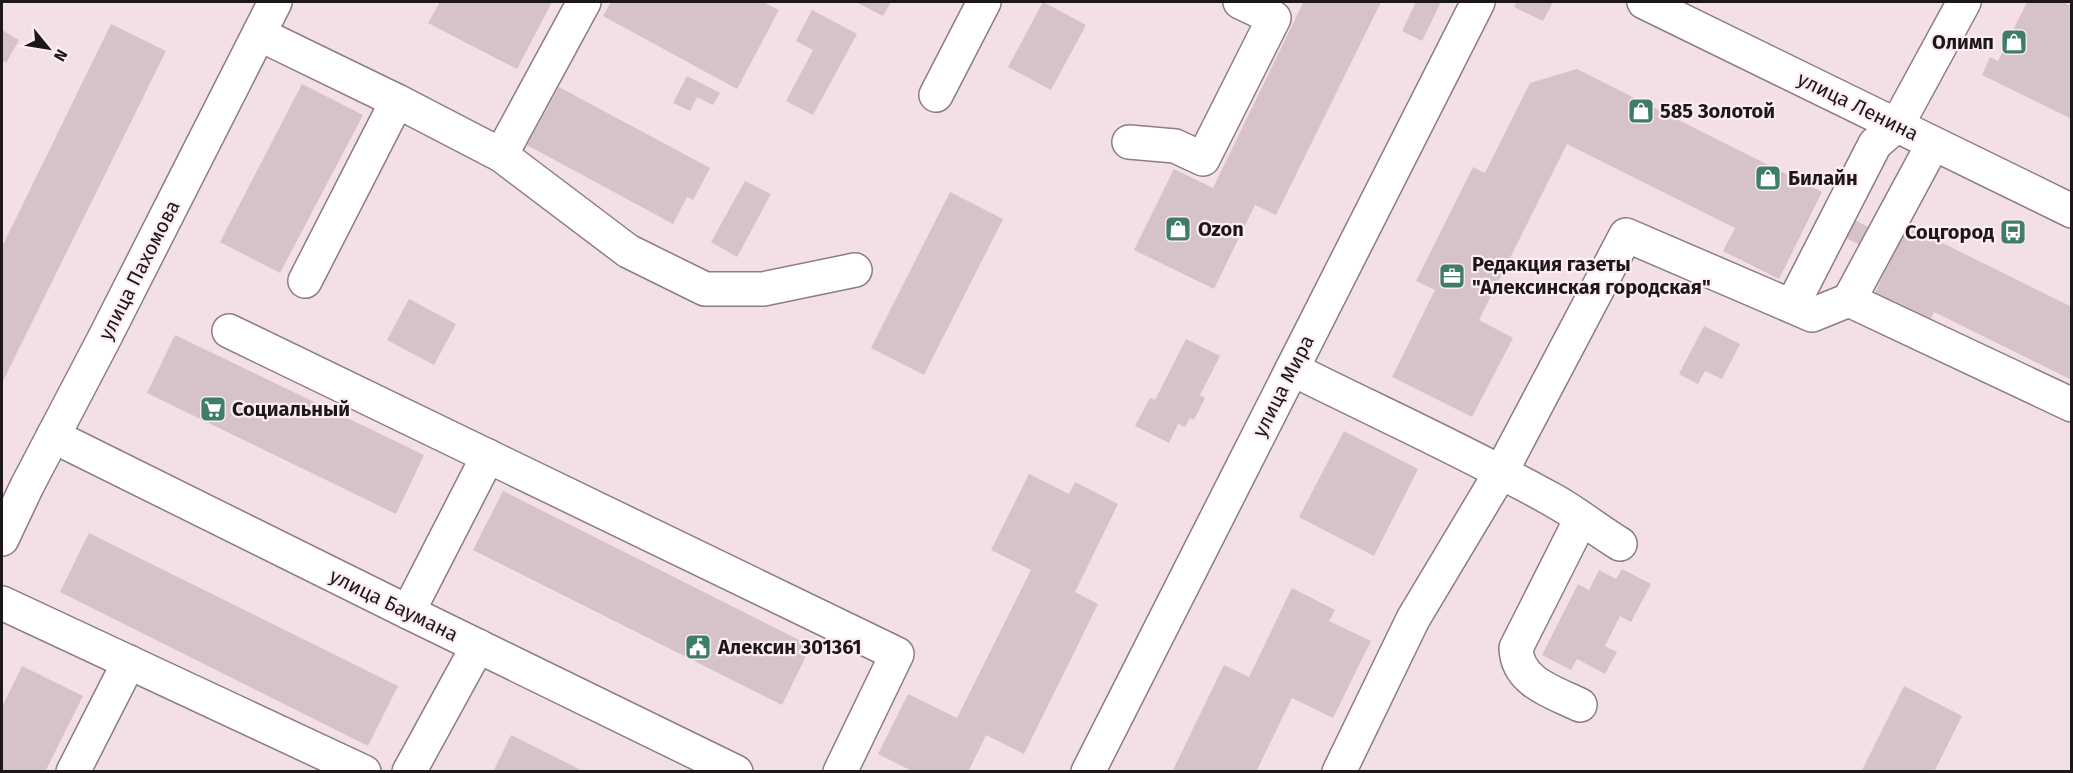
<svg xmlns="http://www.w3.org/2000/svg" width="2073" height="773" viewBox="0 0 2073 773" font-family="'Fira Sans',sans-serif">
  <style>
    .building { fill: #d6c2ca }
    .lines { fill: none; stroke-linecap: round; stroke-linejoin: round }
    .minor-casing { stroke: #8e7c83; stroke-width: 36 }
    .minor { stroke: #fff; stroke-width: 33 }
    .labels { text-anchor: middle; stroke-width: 4.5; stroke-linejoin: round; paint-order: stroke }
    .poi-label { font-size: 20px; font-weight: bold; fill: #1d171a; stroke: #fdedf3; text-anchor: start }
    .street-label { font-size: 20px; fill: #1d171a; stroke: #fdedf3 }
  </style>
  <rect width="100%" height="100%" fill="#f2dfe7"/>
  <!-- building -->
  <g class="building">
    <polygon points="440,2 552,2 517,69 428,23"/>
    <polygon points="611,2 763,2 779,10 737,89 603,16"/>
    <polygon points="856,2 891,2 883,16"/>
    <polygon points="1043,2 1086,25 1051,90 1008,67"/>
    <polygon points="1299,2 1381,2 1276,215 1255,205 1214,289 1134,250 1174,169 1213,188 1303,3"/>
    <polygon points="1416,2 1441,2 1422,41 1402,31"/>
    <polygon points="1517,2 1553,2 1543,21 1514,7"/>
    <polygon points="2027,2 2062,2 2072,6 2072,119 1982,75 1990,57 1998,61"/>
    <polygon points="812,10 857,34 813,115 786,101 813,50 796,41"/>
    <polygon points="111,24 166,51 2,383 2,247"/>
    <polygon points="2,30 19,40 6,63 2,60"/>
    <polygon points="1577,69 1822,192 1779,279 1723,251 1735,228 1567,144 1479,320 1513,338 1472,417 1392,377 1435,290 1416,281 1473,167 1485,173 1530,83"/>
    <polygon points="687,76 720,93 713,105 697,97 690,111 673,103"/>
    <polygon points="302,84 363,115 280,273 220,242"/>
    <polygon points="559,87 710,168 693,200 687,197 673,224 527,145"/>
    <polygon points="745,181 771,194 737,257 711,242"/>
    <polygon points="950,192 1003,219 924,375 871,348"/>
    <polygon points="1853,219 1878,232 1870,250 1844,237"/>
    <polygon points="1908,226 2072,307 2072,380 1934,312 1929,323 1873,296"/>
    <polygon points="409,299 456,324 434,365 387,340"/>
    <polygon points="1704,326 1740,344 1722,379 1705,371 1698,384 1679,374"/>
    <polygon points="175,335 424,455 396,514 147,393"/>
    <polygon points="1186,339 1220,356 1200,395 1205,398 1194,420 1190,418 1185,427 1178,424 1169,443 1135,426 1150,398 1155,400"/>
    <polygon points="1344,431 1418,469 1374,556 1299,517"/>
    <polygon points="1029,474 1069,494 1075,482 1118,504 1075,592 1098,604 1024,754 986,735 968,772 914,772 878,754 908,694 957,718 1031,570 991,550"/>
    <polygon points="503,491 811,646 782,705 473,550"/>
    <polygon points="89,533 398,686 368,746 60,592"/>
    <polygon points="1622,569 1651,584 1631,622 1620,616 1605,646 1617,652 1605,674 1577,659 1571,670 1542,655 1578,584 1589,590 1599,570 1616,579"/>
    <polygon points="1292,588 1335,610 1329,621 1371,641 1333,718 1292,698 1256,772 1172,772 1224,665 1249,677"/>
    <polygon points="22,666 83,696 45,772 2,772 2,707"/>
    <polygon points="1904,686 1962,716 1934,772 1861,772"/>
    <polygon points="511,735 585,772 493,772"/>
  </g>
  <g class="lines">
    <defs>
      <g id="minor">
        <polyline points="1644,2 2072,211"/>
        <polyline points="259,34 397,101 501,155 628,251 705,289 763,289 855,270"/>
        <polyline points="936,95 984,2"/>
        <polyline points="1129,142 1175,146 1203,159 1274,18 1240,2"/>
        <polyline points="501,155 584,2"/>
        <polyline points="305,281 397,101"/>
        <polyline points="1849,300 2072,405"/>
        <polyline points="1792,306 1875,144 1897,125 1964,2"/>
        <polyline points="229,331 897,654 840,772"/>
        <path d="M1292 369C1378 412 1467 452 1551 499 1575 512 1597 530 1620 544"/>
        <polyline points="53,436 408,612 736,772"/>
        <polyline points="2,539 27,486 104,339 275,2"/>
        <polyline points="2,603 364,772"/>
        <polyline points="408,612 488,456"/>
        <path d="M1580 705C1553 692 1517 682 1516 648L1581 519"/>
        <polyline points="73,772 129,662"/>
        <polyline points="409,772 478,646"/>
        <polyline points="1088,772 1478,2"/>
        <polyline points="1339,772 1413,619 1501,472 1626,235 1812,315 1849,300 1933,144"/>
      </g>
    </defs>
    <!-- minor casing -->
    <use href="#minor" class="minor-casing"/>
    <!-- minor -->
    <use href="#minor" class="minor"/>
  </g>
  <!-- icons -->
  <defs>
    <symbol id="shop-square" viewBox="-11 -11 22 22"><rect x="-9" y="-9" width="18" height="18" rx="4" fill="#3f7d6a" stroke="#fdedf3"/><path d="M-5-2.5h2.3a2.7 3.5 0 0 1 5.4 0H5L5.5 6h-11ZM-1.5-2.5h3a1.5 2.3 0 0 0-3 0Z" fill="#fff"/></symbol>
    <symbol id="bus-square" viewBox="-11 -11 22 22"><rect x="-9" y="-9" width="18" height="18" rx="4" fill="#3f7d6a" stroke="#fdedf3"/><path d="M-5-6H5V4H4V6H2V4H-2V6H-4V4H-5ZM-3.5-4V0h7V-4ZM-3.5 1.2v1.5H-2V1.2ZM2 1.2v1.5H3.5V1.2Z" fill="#fff"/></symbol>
    <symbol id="office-square" viewBox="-11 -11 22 22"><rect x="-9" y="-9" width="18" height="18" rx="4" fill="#3f7d6a" stroke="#fdedf3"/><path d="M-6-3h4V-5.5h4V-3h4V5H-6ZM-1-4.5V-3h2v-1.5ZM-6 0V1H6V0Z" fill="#fff"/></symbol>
    <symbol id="supermarket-square" viewBox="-11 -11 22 22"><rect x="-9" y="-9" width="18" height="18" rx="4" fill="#3f7d6a" stroke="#fdedf3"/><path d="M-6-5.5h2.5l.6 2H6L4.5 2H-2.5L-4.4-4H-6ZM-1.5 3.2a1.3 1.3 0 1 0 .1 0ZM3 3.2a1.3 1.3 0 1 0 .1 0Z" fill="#fff"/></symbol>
    <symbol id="civic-square" viewBox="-11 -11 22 22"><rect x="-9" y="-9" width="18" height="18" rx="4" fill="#3f7d6a" stroke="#fdedf3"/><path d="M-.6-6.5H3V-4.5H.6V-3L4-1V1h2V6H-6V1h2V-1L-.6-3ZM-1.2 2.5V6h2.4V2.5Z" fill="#fff"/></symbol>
  </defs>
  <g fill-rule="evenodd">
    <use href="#shop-square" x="1999" y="27" width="30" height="30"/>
    <use href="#shop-square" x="1626" y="96" width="30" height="30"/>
    <use href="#shop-square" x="1753" y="163" width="30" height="30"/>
    <use href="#shop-square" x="1163" y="214" width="30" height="30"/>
    <use href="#bus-square" x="1998" y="217" width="30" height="30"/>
    <use href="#office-square" x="1437" y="261" width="30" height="30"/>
    <use href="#supermarket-square" x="198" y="394" width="30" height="30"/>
    <use href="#civic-square" x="683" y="632" width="30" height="30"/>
  </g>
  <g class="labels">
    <!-- poi labels -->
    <g class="poi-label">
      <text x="1994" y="49" text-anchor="end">Олимп</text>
      <text x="1660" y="118">585 Золотой</text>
      <text x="1788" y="185">Билайн</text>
      <text x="1198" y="236">Ozon</text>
      <text x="1994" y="239" text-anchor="end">Соцгород</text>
      <text x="1472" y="271">Редакция газеты<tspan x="1472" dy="23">"Алексинская городская"</tspan></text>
      <text x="232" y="416">Социальный</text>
      <text x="718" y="654">Алексин 301361</text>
    </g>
    <!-- street labels -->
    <g class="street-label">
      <text transform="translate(1858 106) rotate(26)" y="7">улица Ленина</text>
      <text transform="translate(139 270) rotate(-63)" y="7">улица Пахомова</text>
      <text transform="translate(1283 386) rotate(-63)" y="7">улица Мира</text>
      <text transform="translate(394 605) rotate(26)" y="7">улица Баумана</text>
    </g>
  </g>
  <!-- border -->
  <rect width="2073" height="773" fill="none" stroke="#1d171a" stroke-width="6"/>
  <!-- north arrow -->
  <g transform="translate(48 48) rotate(120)" stroke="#fdedf3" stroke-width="4.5" paint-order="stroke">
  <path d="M0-4.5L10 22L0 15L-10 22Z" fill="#1d171a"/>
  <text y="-9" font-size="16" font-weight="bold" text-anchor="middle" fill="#1d171a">N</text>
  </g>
</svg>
